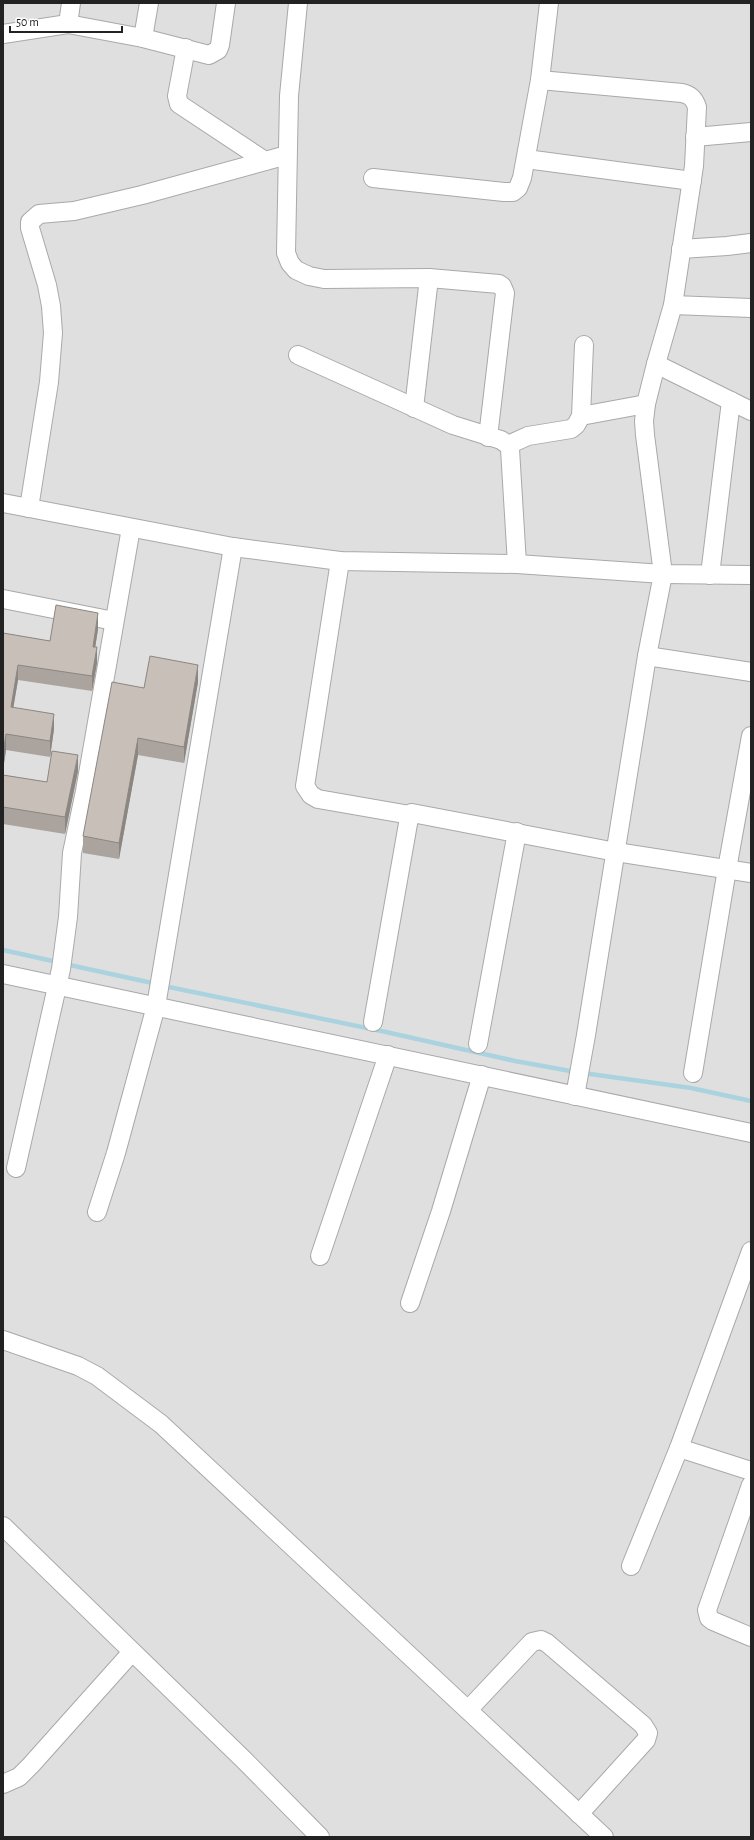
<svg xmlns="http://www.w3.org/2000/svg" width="754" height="1840" viewBox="0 0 754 1840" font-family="'Alegreya Sans',sans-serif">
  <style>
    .residential { fill: #e0dfdf }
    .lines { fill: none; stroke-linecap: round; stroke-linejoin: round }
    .stream { stroke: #aad3df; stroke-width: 4.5 }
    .minor-casing { stroke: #a9a9a9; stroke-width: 20 }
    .minor { stroke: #fff; stroke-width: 18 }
    .wall { fill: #aba49e }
    .shaded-wall { fill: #8b8681 }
    .building { fill: #c7bfb8; stroke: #8b8681 }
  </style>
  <rect width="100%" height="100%" fill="#f2efe9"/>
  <!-- residential -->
  <rect class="residential" x="3" y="3" width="748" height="1834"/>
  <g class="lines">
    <!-- stream -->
    <g class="stream">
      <polyline points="3,950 57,962"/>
      <polyline points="65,964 157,984"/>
      <polyline points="164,986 386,1032 515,1061 576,1072"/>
      <polyline points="583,1073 691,1088 751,1101"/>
    </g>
    <defs>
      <g id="minor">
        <polyline points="298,3 289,96 286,253 290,263 296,270 309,276 324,279 429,278 499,284 502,286 505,293 488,437"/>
        <polyline points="68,24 71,3"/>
        <polyline points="3,34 68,24 143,38 209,55 218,50 220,45 226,3"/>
        <polyline points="143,38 149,3"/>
        <polyline points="186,48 177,96 179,104 265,161"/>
        <path d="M540 80 682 93C690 95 694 98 697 107L694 166 673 305 656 364 646 404 644 421 645 435 663 574 751 575"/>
        <polyline points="695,137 751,132"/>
        <polyline points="526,159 692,181"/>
        <polyline points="373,178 504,192 513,192 518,188 522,178 540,80 549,3"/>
        <polyline points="681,249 727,246 751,243"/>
        <polyline points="673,305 751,308"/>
        <polyline points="298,355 453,425 501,440 508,445 510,449 517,564"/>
        <polyline points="656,364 751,411"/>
        <polyline points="414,408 429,278"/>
        <polyline points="581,416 646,404"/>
        <polyline points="508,445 528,436 571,429 576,425 581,416 584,345"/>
        <polyline points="3,503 233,547 340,561 517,564 663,574 647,656 586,1035 575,1096"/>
        <polyline points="29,508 49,382 53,333 51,306 47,285 30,228 30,222 39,214 74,211 142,195 287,155"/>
        <polyline points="340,561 305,786 311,795 318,799 410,815"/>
        <polyline points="710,575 731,401"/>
        <polyline points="3,599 114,621"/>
        <polyline points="647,656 751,672"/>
        <polyline points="3,974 751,1133"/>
        <polyline points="373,1022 409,818 412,813 616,852 751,873"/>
        <polyline points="478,1044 517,832"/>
        <polyline points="693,1073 727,869 751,736"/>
        <polyline points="16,1168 61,969 68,917 72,853 85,791 131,528"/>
        <polyline points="97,1212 116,1153 156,1006 233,547"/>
        <polyline points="320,1256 388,1055"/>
        <polyline points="410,1303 441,1211 482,1075"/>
        <polyline points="3,1340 78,1366 97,1376 161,1424 604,1837"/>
        <polyline points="679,1448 751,1251"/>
        <polyline points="751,1485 707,1610 709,1618 713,1621 751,1637"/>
        <polyline points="3,1526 244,1760 320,1837"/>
        <polyline points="631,1566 679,1448 751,1471"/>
        <polyline points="468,1710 532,1642 541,1640 547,1643 643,1725 648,1733 646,1740 579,1814"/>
        <polyline points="3,1784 19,1777 31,1765 132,1652"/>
      </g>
    </defs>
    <!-- minor casing -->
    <use href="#minor" class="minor-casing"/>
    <!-- minor -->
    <use href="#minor" class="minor"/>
  </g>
  <!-- wall -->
  <g class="wall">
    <polygon points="98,629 95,647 97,663 92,691 18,680 13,707 54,729 50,757 6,750 3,770 3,633 50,641"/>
    <polygon points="198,682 184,763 138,755 119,859 83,853 83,836 144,688"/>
    <polygon points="78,771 65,834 3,824 3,775 47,782"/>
  </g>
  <!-- shaded-wall -->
  <g class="shaded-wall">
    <polygon points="98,613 98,629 93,662 93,647"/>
    <polygon points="97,647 97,663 92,691 92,676"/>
    <polygon points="18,665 18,680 11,722 11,707"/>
    <polygon points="198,665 198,682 184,763 184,747"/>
    <polygon points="54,714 54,729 50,757 50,741"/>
    <polygon points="6,734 6,750 3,770 3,754"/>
    <polygon points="138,738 138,755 119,859 119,843"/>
    <polygon points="78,755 78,771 65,834 65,817"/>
  </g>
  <!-- building -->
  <g class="building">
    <polygon points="56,605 98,613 93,647 97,647 92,676 18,665 11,707 54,714 50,741 6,734 3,754 3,633 50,641"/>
    <polygon points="150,656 198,665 184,747 138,738 119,843 83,836 112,682 144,688"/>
    <polygon points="52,751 78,755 65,817 3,807 3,775 47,782"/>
  </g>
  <!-- border -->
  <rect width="754" height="1840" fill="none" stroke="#222222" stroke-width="8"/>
  <!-- scale -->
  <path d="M10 26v6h112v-6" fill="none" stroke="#222222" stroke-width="2"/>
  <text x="16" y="26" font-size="12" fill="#222222" stroke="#ffffff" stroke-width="3" paint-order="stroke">50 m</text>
</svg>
